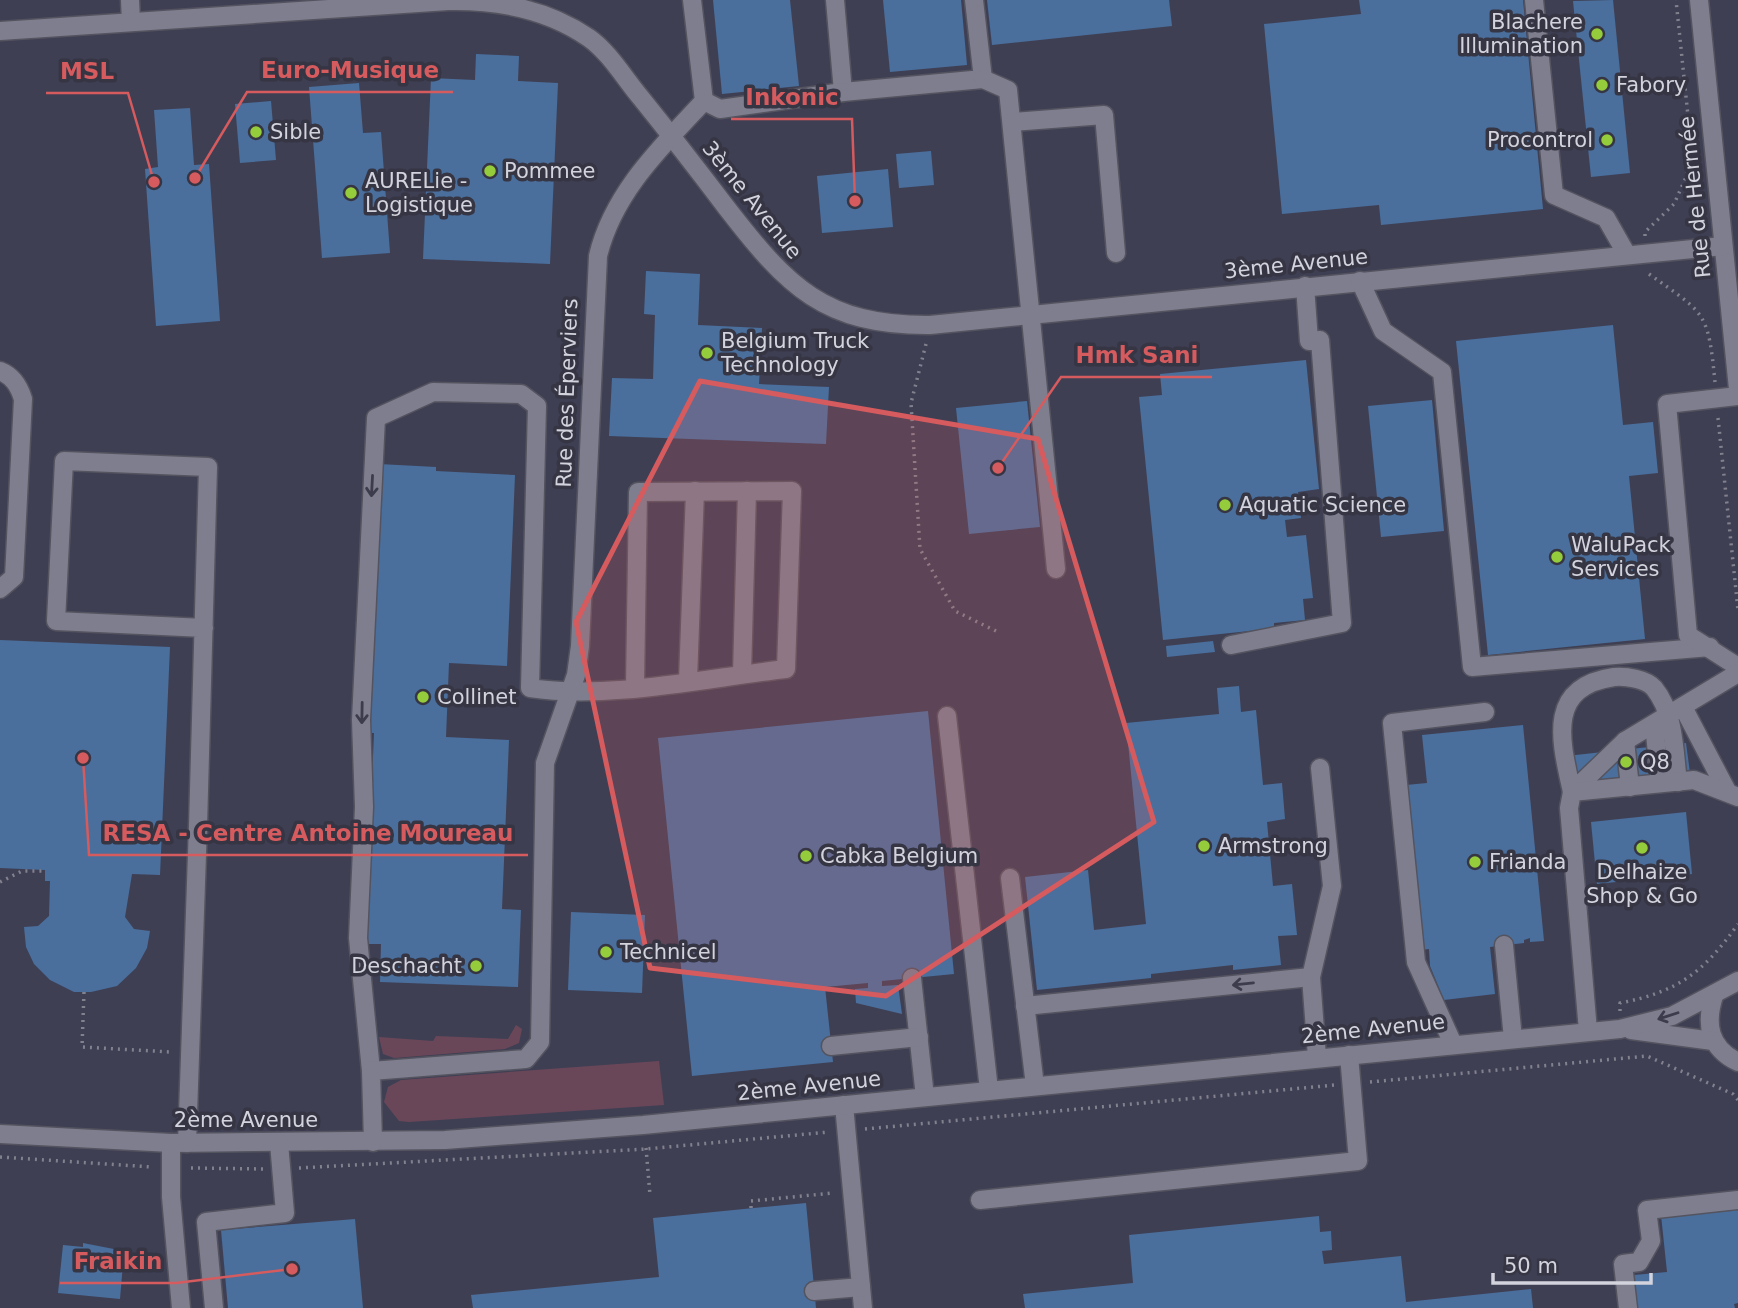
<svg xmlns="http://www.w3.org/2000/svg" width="1738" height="1308" viewBox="0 0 1738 1308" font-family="'DejaVu Sans',sans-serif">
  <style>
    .built { fill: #3f3f54 }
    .green { fill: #6a4758 }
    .building { fill: #4a6f9c }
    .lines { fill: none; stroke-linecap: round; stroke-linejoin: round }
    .minor-casing { stroke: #545460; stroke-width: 21 }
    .path { stroke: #82818e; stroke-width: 3.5; stroke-dasharray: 2 5; stroke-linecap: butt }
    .minor { stroke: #7e7e8f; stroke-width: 18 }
    .oneway { stroke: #3d3c4c }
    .marked { fill: #d55b5e; fill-opacity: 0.2; stroke: #d55b5e; stroke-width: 5; stroke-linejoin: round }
    .poi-dot { fill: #95cc3b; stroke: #363544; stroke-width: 2.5 }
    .labels { text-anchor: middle; stroke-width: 7; stroke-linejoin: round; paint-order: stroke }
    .poi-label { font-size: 21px; fill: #d3d3dd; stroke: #363544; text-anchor: start }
    .street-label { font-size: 21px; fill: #d3d3dd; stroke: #363544 }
    .leader { fill: none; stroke: #d55b5e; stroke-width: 2.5 }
    .callout-dot { fill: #d55b5e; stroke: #363544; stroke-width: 2.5 }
    .callout-label { font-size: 23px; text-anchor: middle; font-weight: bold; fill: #d55b5e; stroke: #363544; stroke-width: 7; stroke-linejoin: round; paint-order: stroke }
  </style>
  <rect width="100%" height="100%" fill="#363544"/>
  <!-- built -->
  <rect class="built" x="0" y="0" width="1738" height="1308"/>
  <!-- green -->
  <g class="green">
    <polygon points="516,1025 522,1029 519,1043 505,1049 394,1058 383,1054 379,1037 433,1041 436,1036 508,1039"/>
    <polygon points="659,1061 664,1105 409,1122 399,1121 384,1102 388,1087 401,1080"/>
  </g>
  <!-- building -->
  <g class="building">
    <polygon points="713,0 790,0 799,86 722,94"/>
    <polygon points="883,0 961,0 967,65 890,72"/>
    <polygon points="987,0 1169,0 1172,26 992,45"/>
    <polygon points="1359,0 1523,0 1543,209 1381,225 1379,205 1282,214 1264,24 1361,14"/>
    <polygon points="1613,0 1630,173 1591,177 1573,1"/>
    <polygon points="476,54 519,56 518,81 558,83 550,264 423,259 431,78 475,80"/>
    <polygon points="359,83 363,133 381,132 390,253 322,258 309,87"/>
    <polygon points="271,101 276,160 240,163 235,104"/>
    <polygon points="190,108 194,165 209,164 220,321 156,326 145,169 158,167 154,110"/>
    <polygon points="931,151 934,185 899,188 896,154"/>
    <polygon points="888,169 893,227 822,233 817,176"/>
    <polygon points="646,271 700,274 698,325 762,328 759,384 829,387 826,444 609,436 612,378 653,379 655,315 644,314"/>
    <polygon points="1613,325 1623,425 1653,422 1658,473 1629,476 1645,639 1488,655 1456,341"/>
    <polygon points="1306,360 1319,489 1298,492 1301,518 1285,520 1287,537 1306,535 1313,598 1303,599 1305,620 1274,623 1274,628 1259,630 1163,640 1139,397 1162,395 1160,374"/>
    <polygon points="1432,400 1444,531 1381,537 1368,406"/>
    <polygon points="1027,401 1040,527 969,534 956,408"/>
    <polygon points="379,464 436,467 436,471 515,475 507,666 449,663 446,737 509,740 502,909 521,910 518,987 380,982 381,944 365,944 374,733 367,733"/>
    <polygon points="0,640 170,647 160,875 132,874 125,917 134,929 150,931 147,948 136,968 117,986 91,992 74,992 50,980 34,964 26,947 24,927 38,926 49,916 50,881 45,881 45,870 0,868"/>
    <polygon points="1213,641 1215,652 1167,657 1166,646"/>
    <polygon points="1239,686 1241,712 1256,710 1263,785 1282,783 1285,819 1267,822 1273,886 1292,884 1297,935 1278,936 1281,965 1233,970 1233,965 1151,974 1151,978 1037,990 1025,877 1088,870 1094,930 1146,924 1126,723 1219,714 1217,688"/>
    <polygon points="928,711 954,974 882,981 882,986 898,985 902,1014 856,1003 855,989 868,988 868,983 825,987 833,1062 692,1076 658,738"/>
    <polygon points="1523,725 1544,941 1530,942 1530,938 1524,940 1524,943 1490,947 1495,994 1444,1000 1430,966 1429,949 1421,950 1406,785 1427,783 1422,735"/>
    <polygon points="1686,743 1690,773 1561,787 1557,757"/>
    <polygon points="1686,812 1692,874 1597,884 1591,822"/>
    <polygon points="571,912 645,915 642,993 568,990"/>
    <polygon points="806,1203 816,1308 473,1308 471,1295 659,1277 653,1218"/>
    <polygon points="1738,1207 1738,1303 1734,1304 1735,1308 1637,1308 1634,1275 1667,1272 1661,1215"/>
    <polygon points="1319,1216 1320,1232 1331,1231 1332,1250 1322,1251 1324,1264 1401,1256 1406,1302 1531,1289 1533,1308 1025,1308 1023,1294 1133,1283 1129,1235"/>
    <polygon points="355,1219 363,1308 228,1308 221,1230"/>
    <polygon points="83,1243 124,1251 120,1299 58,1293 63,1245 83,1247"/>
  </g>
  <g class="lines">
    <defs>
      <g id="minor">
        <polyline points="130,0 131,22"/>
        <polyline points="835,0 843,92 983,79 974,0"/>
        <polyline points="1534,0 1554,195 1606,218 1627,255"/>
        <polyline points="1699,0 1738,389"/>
        <path d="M0 31 448 1C498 0 547 9 589 38 609 52 625 79 641 98 670 134 698 170 726 207 787 286 824 326 930 325L1723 246"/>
        <polyline points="983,79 1008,90 1056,569"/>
        <polyline points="704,101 720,109 843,92"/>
        <polyline points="1012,122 1104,115 1116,253"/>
        <polyline points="1360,281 1383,331 1442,372 1472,667 1710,647"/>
        <path d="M0 371C13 376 19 386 23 399L14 577 0 589"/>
        <polyline points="1738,396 1667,404 1688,635 1738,667"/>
        <polyline points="1231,645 1342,623 1320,340 1309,341 1305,286"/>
        <polyline points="742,674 747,491"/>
        <polyline points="688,680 695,491"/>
        <polyline points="1683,707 1727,791"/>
        <polyline points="947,716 989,1090"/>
        <polyline points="1654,724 1660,783"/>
        <polyline points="1625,741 1630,787"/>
        <path d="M1678 782C1674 751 1675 714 1654 688 1646 679 1626 676 1614 677 1545 687 1561 742 1572 792L1625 741 1738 673"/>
        <polyline points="1010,878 1035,1086"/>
        <polyline points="1504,945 1513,1039"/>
        <polyline points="912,978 925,1097"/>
        <path d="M1714 996C1705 1024 1709 1048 1738 1062"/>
        <polyline points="1025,1006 1311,977"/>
        <polyline points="1631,1030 1713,1041"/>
        <polyline points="1588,1031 1569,808 1572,792 1694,780 1738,797"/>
        <polyline points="1453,1044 1416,962 1392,723 1485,712"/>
        <polyline points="831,1046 919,1037"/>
        <polyline points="1317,1057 1311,977 1332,886 1320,768"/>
        <path d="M371 1071 358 938 364 807 361 720 376 418 433 392 521 394 537 406 530 688C609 700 706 678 786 669L792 491 638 492 635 686"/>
        <polyline points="844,1105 863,1308"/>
        <polyline points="0,1134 171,1143 445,1140 643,1125 1620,1029 1672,1016 1738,981"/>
        <path d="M373 1142 371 1071 526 1059 540 1042 545 763 576 675 580 646 598 256C613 193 661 147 704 101L692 0"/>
        <polyline points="171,1143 171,1197 181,1308"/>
        <path d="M187 1143C196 918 202 692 208 467L64 461 56 621 204 628"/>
        <polyline points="980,1200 1358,1161 1349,1055"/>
        <polyline points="814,1291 861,1287"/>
        <polyline points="214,1308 206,1222 285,1213 279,1143"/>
        <polyline points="1628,1308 1623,1264 1639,1262 1651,1241 1647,1210 1738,1200"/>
      </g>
    </defs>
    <!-- minor casing -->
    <use href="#minor" class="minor-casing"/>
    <!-- path -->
    <g class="path">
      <polyline points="1645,236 1645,232 1674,204 1687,175 1691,145 1676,0"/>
      <path d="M1649 274C1705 314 1708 310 1715 382"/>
      <polyline points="926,344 911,403 920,549 955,611 1000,633"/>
      <polyline points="1718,418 1738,610"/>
      <polyline points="0,882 22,871 45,871"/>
      <polyline points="84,992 82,1047 171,1052"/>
      <path d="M1620 1011V1003C1678 992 1704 972 1738 924"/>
      <polyline points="1370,1082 1647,1056 1733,1094 1738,1100"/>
      <polyline points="865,1129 1335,1085"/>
      <polyline points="646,1148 650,1195"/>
      <polyline points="0,1157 152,1167"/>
      <polyline points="191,1168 264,1169"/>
      <polyline points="299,1168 646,1149 829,1132"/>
      <polyline points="751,1208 751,1201 833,1193"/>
    </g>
    <!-- minor -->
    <use href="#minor" class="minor"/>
  </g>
  <!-- one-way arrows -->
  <defs><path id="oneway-shaft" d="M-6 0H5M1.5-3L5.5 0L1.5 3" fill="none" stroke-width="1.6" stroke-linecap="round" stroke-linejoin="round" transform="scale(1.75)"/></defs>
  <g class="oneway">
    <use href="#oneway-shaft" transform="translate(372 486) rotate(93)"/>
    <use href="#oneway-shaft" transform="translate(362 713) rotate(91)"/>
    <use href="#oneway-shaft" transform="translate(1243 984) rotate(174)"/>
    <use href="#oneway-shaft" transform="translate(1668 1016) rotate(162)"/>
  </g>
  <!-- marked area -->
  <path class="marked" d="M700 381 1038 439 1154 822 886 996 650 968 576 622Z"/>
  <!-- markers -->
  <g class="poi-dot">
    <circle cx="1597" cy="34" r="7"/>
    <circle cx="1602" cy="85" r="7"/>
    <circle cx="256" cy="132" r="7"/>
    <circle cx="1607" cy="140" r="7"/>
    <circle cx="490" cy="171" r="7"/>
    <circle cx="351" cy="193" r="7"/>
    <circle cx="707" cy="353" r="7"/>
    <circle cx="1225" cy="505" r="7"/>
    <circle cx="1557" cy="557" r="7"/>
    <circle cx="423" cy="697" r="7"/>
    <circle cx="1626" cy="762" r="7"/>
    <circle cx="1204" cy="846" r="7"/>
    <circle cx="1642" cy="848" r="7"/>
    <circle cx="806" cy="856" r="7"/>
    <circle cx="1475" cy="862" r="7"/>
    <circle cx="606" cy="952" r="7"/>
    <circle cx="476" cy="966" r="7"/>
  </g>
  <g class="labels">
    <!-- poi labels -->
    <g class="poi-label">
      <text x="1583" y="29" text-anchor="end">Blachere<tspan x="1583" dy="24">Illumination</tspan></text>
      <text x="1616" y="92">Fabory</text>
      <text x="270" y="139">Sible</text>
      <text x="1593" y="147" text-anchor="end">Procontrol</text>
      <text x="504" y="178">Pommee</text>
      <text x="365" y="188">AURELie -<tspan x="365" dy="24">Logistique</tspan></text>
      <text x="721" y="348">Belgium Truck<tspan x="721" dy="24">Technology</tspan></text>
      <text x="1239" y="512">Aquatic Science</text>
      <text x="1571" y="552">WaluPack<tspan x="1571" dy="24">Services</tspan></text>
      <text x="437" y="704">Collinet</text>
      <text x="1640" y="769">Q8</text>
      <text x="1218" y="853">Armstrong</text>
      <text x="820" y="863">Cabka Belgium</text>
      <text x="1489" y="869">Frianda</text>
      <text x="1642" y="879" text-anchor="middle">Delhaize<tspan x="1642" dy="24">Shop &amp; Go</tspan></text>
      <text x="620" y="959">Technicel</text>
      <text x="462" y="973" text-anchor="end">Deschacht</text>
    </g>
    <!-- street labels -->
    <g class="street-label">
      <text transform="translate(1695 197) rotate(-96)" y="7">Rue de Hermée</text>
      <text transform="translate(752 200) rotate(51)" y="7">3ème Avenue</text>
      <text transform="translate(1296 264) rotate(-6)" y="7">3ème Avenue</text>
      <text transform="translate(567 393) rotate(-88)" y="7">Rue des Éperviers</text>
      <text transform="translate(1373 1029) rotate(-6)" y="7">2ème Avenue</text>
      <text transform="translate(809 1086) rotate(-6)" y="7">2ème Avenue</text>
      <text x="246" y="1127">2ème Avenue</text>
    </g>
  </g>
  <!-- callouts -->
  <path class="leader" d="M195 178L247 92H453M154 182L128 93H46M855 201L852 119H731M998 468L1061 377H1212M83 758L89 855H528M292 1269L176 1283H60"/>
  <g class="callout-dot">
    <circle cx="195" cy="178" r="7"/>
    <circle cx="154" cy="182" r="7"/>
    <circle cx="855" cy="201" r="7"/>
    <circle cx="998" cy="468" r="7"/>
    <circle cx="83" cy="758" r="7"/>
    <circle cx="292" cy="1269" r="7"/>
  </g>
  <g class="callout-label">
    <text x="350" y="78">Euro-Musique</text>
    <text x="87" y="79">MSL</text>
    <text x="792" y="105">Inkonic</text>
    <text x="1137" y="363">Hmk Sani</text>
    <text x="308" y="841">RESA - Centre Antoine Moureau</text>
    <text x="118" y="1269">Fraikin</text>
  </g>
  <!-- scale -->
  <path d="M1493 1273v10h158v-10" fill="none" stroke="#d3d3dd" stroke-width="3.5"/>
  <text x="1504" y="1273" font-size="21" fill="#d3d3dd" stroke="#363544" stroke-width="5" paint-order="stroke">50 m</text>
</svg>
